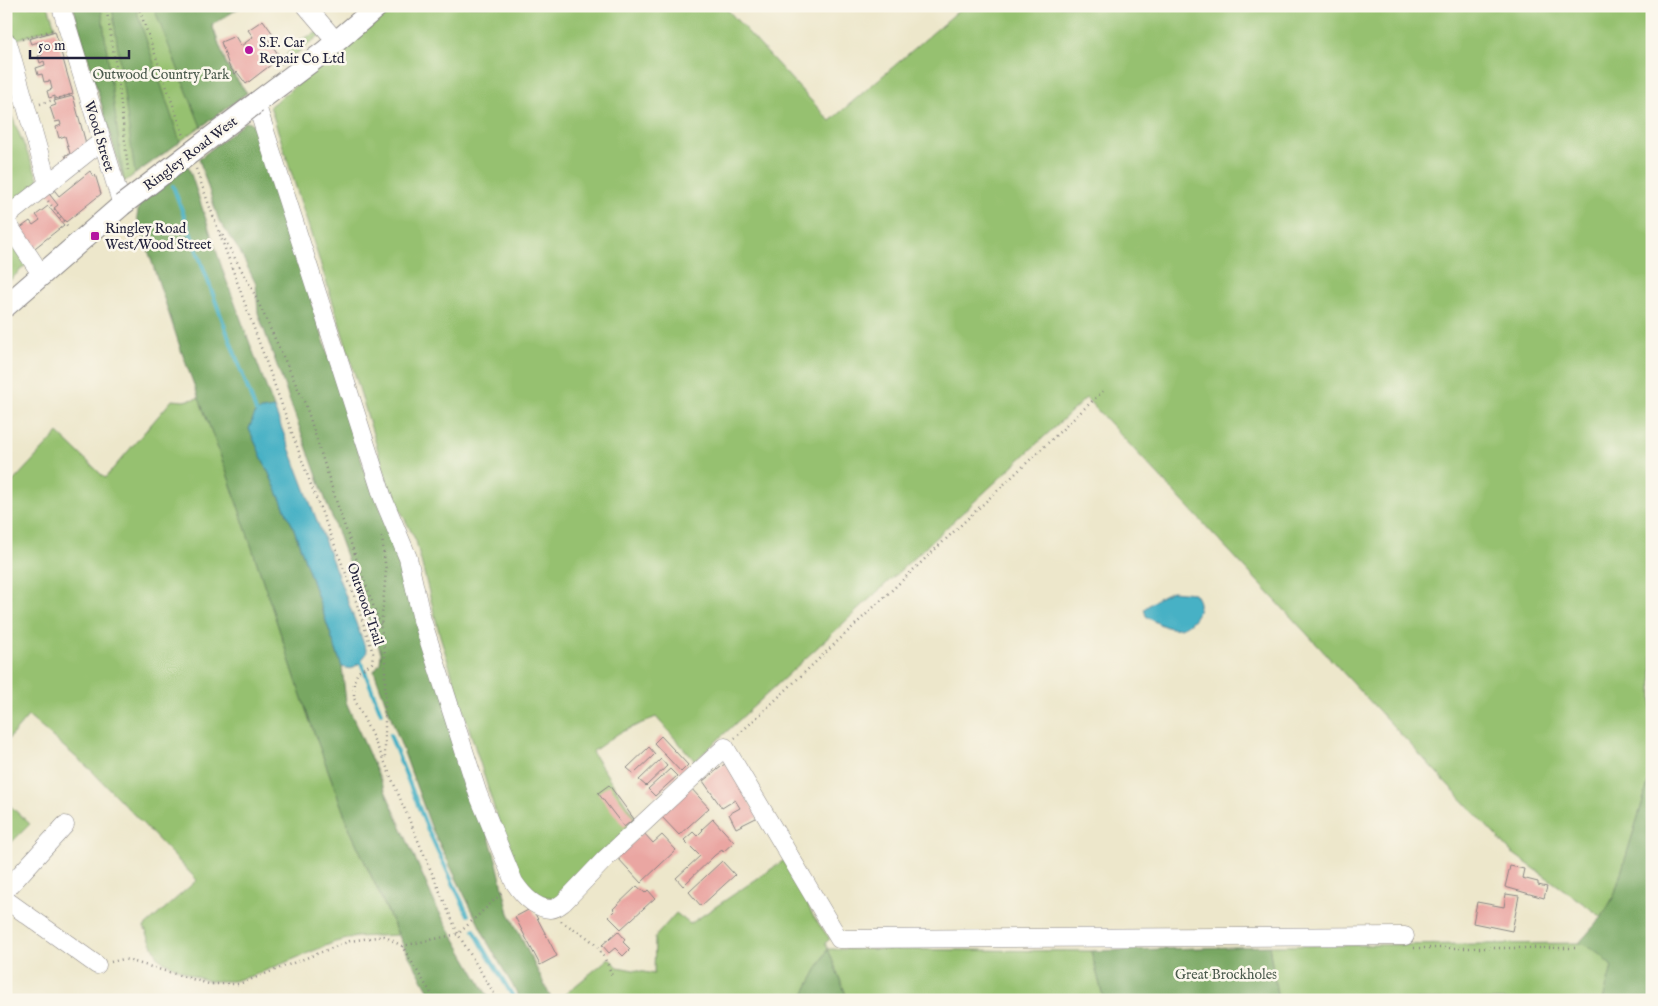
<svg xmlns="http://www.w3.org/2000/svg" width="1658" height="1006" viewBox="0 0 1658 1006" font-family="'IM FELL English',serif">
  <style>
    .green { fill: #96c16f; stroke: #5c7255 }
    .forest { fill: #78a762; stroke: #4d644e }
    .water { fill: #46b1c5; stroke: #346a80 }
    .lines { fill: none; stroke-linecap: round; stroke-linejoin: round }
    .stream { stroke: #46b1c5; stroke-width: 4 }
    .building { fill: #eaa6a2 }
    .minor-casing { stroke: #888483; stroke-width: 19 }
    .major-casing { stroke: #888483; stroke-width: 23 }
    .path { stroke: #888483; stroke-width: 2.5; stroke-dasharray: 1 4; stroke-linecap: butt }
    .minor { stroke: #fff; stroke-width: 18 }
    .major { stroke: #fff; stroke-width: 21 }
    .major-bridge-casing { stroke: #888483; stroke-width: 23; stroke-linecap: butt }
    .major-bridge { stroke: #fff; stroke-width: 21 }
    .poi-dot { fill: #b5179e; stroke: #fbf7ec; stroke-width: 2 }
    .labels { text-anchor: middle; stroke-width: 5; stroke-linejoin: round; paint-order: stroke }
    .poi-label { font-size: 14px; fill: #22223b; stroke: #fbf7ec; text-anchor: start }
    .park-label { font-size: 14px; fill: #4b5a4d; stroke: #fbf7ec }
    .street-label { font-size: 14px; fill: #22223b; stroke: #fbf7ec }
  </style>
  <rect width="100%" height="100%" fill="#fbf7ec"/>
  <filter id="ink" filterUnits="userSpaceOnUse"><feTurbulence type="fractalNoise" baseFrequency=".02" numOctaves="2"/><feDisplacementMap in="SourceGraphic" scale="10" xChannelSelector="R" yChannelSelector="G"/><feConvolveMatrix kernelMatrix="1 2 1 2 8 2 1 2 1" color-interpolation-filters="sRGB"/></filter>
  <filter id="wash" filterUnits="userSpaceOnUse"><feTurbulence type="fractalNoise" baseFrequency=".0096" numOctaves="4" result="noise"/><feDisplacementMap in="SourceGraphic" scale="20" xChannelSelector="R" yChannelSelector="G"/><feGaussianBlur stdDeviation="1.12" result="paint"/><feColorMatrix in="noise" values="0 0 0 0 0 0 0 0 0 0 0 0 0 0 0 0 0 1.4 0 .05"/><feComposite in="paint" operator="in"/></filter>
  <g filter="url(#wash)">
    <rect width="100%" height="100%" fill="#ede7cb"/>
    <!-- green -->
    <g class="green">
      <polygon points="6,6 48,6 55,27 6,43"/>
      <polygon points="73,6 242,6 212,25 227,66 247,93 124,182"/>
      <polygon points="396,6 724,6 830,121 964,6 1652,6 1652,771 1614,896 1602,917 1511,852 1086,398 695,761 656,717 619,733 592,752 637,821 557,898 531,895 515,874 440,636 416,541 390,490 335,309 270,106"/>
      <polygon points="319,32 320,35 281,66 280,62 299,40"/>
      <polygon points="6,109 12,117 39,180 6,211"/>
      <polygon points="6,229 29,262 6,284"/>
      <polygon points="199,398 227,473 308,716 351,832 398,935 356,937 335,942 255,975 233,981 209,981 193,976 159,959 144,927 197,880 92,771 28,716 6,742 6,489 58,433 105,478 172,400 184,401"/>
      <polygon points="6,802 30,824 6,848"/>
      <polygon points="786,859 813,916 830,939 825,943 828,949 1091,951 1104,1000 848,1000 828,949 801,1000 558,1000 609,958 618,967 654,974 655,937 676,913 690,924"/>
      <path d="M1579 943C1593 947 1603 955 1612 967L1603 1000H1278L1269 946Z"/>
    </g>
    <!-- forest -->
    <g class="forest">
      <polygon points="73,6 101,6 124,182"/>
      <polygon points="112,6 135,6 180,142 135,174"/>
      <polygon points="153,6 242,6 212,25 227,66 247,93 201,127"/>
      <polygon points="245,122 251,123 257,128 367,478 402,556 497,863 509,913 552,1000 521,1000 488,943 432,829 374,671 380,663 381,653 258,313 256,284 239,250 219,221 199,159"/>
      <polygon points="188,165 224,274 274,408 256,411 249,429 294,529 342,667 346,702 437,908 490,1000 434,1000 405,949 351,832 308,716 227,473 182,353 137,217 139,205"/>
      <path d="M1652 771V1000H1603L1612 967C1603 955 1593 947 1579 943L1602 917 1614 896Z"/>
      <polygon points="1269,946 1278,1000 1104,1000 1091,951"/>
      <polygon points="828,949 848,1000 801,1000"/>
    </g>
    <!-- water -->
    <g class="water">
      <polygon points="274,408 367,652 361,662 351,669 342,667 294,529 249,429 256,411"/>
      <path d="M1172 591 1194 593C1197 597 1200 602 1199 607 1198 617 1188 627 1179 628 1167 630 1155 622 1146 616L1144 609 1158 598Z"/>
    </g>
    <g class="lines">
      <!-- stream -->
      <g class="stream">
        <polyline points="173,186 256,411"/>
        <polyline points="361,662 381,713"/>
        <polyline points="390,735 428,830 468,915"/>
        <polyline points="474,930 482,945 515,1000"/>
      </g>
    </g>
    <g id="blocks">
      <!-- building -->
      <g class="building">
        <polygon points="263,20 273,34 267,38 278,54 272,64 246,84 237,72 235,74 229,66 221,42 235,36 241,46 253,37 248,30"/>
        <polygon points="55,31 73,94 55,99 55,96 49,98 47,91 52,89 50,81 44,82 42,74 38,75 36,68 45,65 44,61 40,63 38,56 42,55 39,42 31,44 29,39"/>
        <polygon points="73,96 87,147 67,160 65,155 70,154 65,136 59,138 56,127 61,125 60,121 55,122 50,107 56,105 54,101"/>
        <polygon points="90,171 93,176 95,174 101,194 66,222 54,208 58,205 46,190 51,186 59,196"/>
        <polygon points="48,206 64,225 31,251 19,229 30,221 33,225 40,220 36,215"/>
        <polygon points="661,736 688,765 681,772 654,743"/>
        <polygon points="649,747 655,754 634,774 627,768"/>
        <polygon points="661,759 667,766 646,786 639,780"/>
        <polygon points="726,763 758,817 736,828 729,814 740,808 735,800 722,808 703,781"/>
        <polygon points="670,769 677,776 655,796 648,789"/>
        <polygon points="609,785 634,819 624,827 598,793"/>
        <polygon points="690,787 709,808 679,835 660,815"/>
        <polygon points="713,819 734,842 723,852 722,850 715,855 683,886 676,878 700,856 684,840 693,832 697,836 703,830 702,829"/>
        <polygon points="643,832 653,843 662,835 676,850 641,883 617,857"/>
        <polygon points="722,861 735,875 701,906 689,892"/>
        <polygon points="1510,866 1524,869 1522,878 1538,882 1538,885 1547,887 1544,898 1505,887"/>
        <polygon points="637,886 645,893 648,890 655,898 621,929 609,917 615,911 613,909"/>
        <polygon points="1506,894 1519,896 1512,931 1473,923 1477,902 1504,907"/>
        <polygon points="532,908 557,956 540,965 515,917"/>
        <polygon points="618,931 625,939 623,942 630,949 623,956 615,948 609,953 602,945"/>
      </g>
    </g>
  </g>
  <g filter="url(#ink)">
    <use href="#blocks" fill-opacity="0" stroke="#888483" stroke-width="1"/>
    <g class="lines">
      <defs>
        <g id="minor">
          <polyline points="306,6 336,41"/>
          <polyline points="62,10 122,205"/>
          <polyline points="8,43 48,184"/>
          <path d="M256 103 383 498 408 558 422 620 478 794 514 882C522 894 534 908 550 909 556 909 560 905 564 902L606 858 725 747 839 939 1405 936"/>
          <polyline points="6,217 102,141"/>
          <polyline points="6,221 41,274"/>
          <polyline points="6,890 65,825"/>
          <polyline points="6,900 97,965"/>
        </g>
        <g id="major">
          <polyline points="256,103 324,52 378,6"/>
          <polyline points="6,306 122,205"/>
        </g>
      </defs>
      <!-- minor casing -->
      <use href="#minor" class="minor-casing"/>
      <!-- major casing -->
      <use href="#major" class="major-casing"/>
      <!-- path -->
      <g class="path">
        <polyline points="106,6 119,86 128,170"/>
        <polyline points="138,6 184,136"/>
        <polyline points="22,39 53,30"/>
        <polyline points="40,104 73,94"/>
        <polyline points="196,169 311,485 352,589 373,653 372,663 358,672 354,681 354,698 385,763 458,934 498,1000"/>
        <polyline points="48,201 69,228"/>
        <polyline points="220,231 252,289 306,406 340,513 381,627"/>
        <polyline points="382,537 386,571 381,627 385,655 385,761"/>
        <polyline points="735,738 1103,391"/>
        <path d="M561 921C569 927 577 930 585 936 599 945 607 961 612 976"/>
        <polyline points="402,946 458,934 503,892"/>
        <polyline points="1414,948 1579,948"/>
        <polyline points="111,962 124,959 209,984 239,984 350,941 384,936 402,946 435,1000"/>
      </g>
      <!-- minor -->
      <use href="#minor" class="minor"/>
      <!-- major -->
      <use href="#major" class="major"/>
      <defs>
        <polyline id="major-bridge" points="122,205 256,103"/>
      </defs>
      <!-- major-bridge casing -->
      <use href="#major-bridge" class="major-bridge-casing"/>
      <!-- major-bridge -->
      <use href="#major-bridge" class="major-bridge"/>
    </g>
  </g>
  <!-- markers -->
  <g class="poi-dot">
    <circle cx="249" cy="50" r="5"/>
    <rect x="90" y="231" width="10" height="10" rx="2.5"/>
  </g>
  <g class="labels">
    <!-- poi labels -->
    <g class="poi-label">
      <text x="259" y="47">S.F. Car<tspan x="259" dy="16">Repair Co Ltd</tspan></text>
      <text x="105" y="233">Ringley Road<tspan x="105" dy="16">West/Wood Street</tspan></text>
    </g>
    <!-- park labels -->
    <g class="park-label">
      <text x="161" y="79">Outwood Country Park</text>
      <text x="1226" y="979">Great Brockholes</text>
    </g>
    <!-- street labels -->
    <g class="street-label">
      <text transform="translate(100 136) rotate(73)" y="5">Wood Street</text>
      <text transform="translate(190 153) rotate(-37)" y="5">Ringley Road West</text>
      <text transform="translate(366 604) rotate(71)" y="5">Outwood Trail</text>
    </g>
  </g>
  <!-- margin -->
  <rect width="1658" height="1006" fill="none" stroke="#fbf7ec" stroke-width="25"/>
  <!-- scale -->
  <path d="M30 50v8h99v-8" fill="none" stroke="#22223b" stroke-width="2.5"/>
  <text x="38" y="50" font-size="15" fill="#22223b" stroke="#fbf7ec" stroke-width="4" paint-order="stroke">50 m</text>
</svg>
